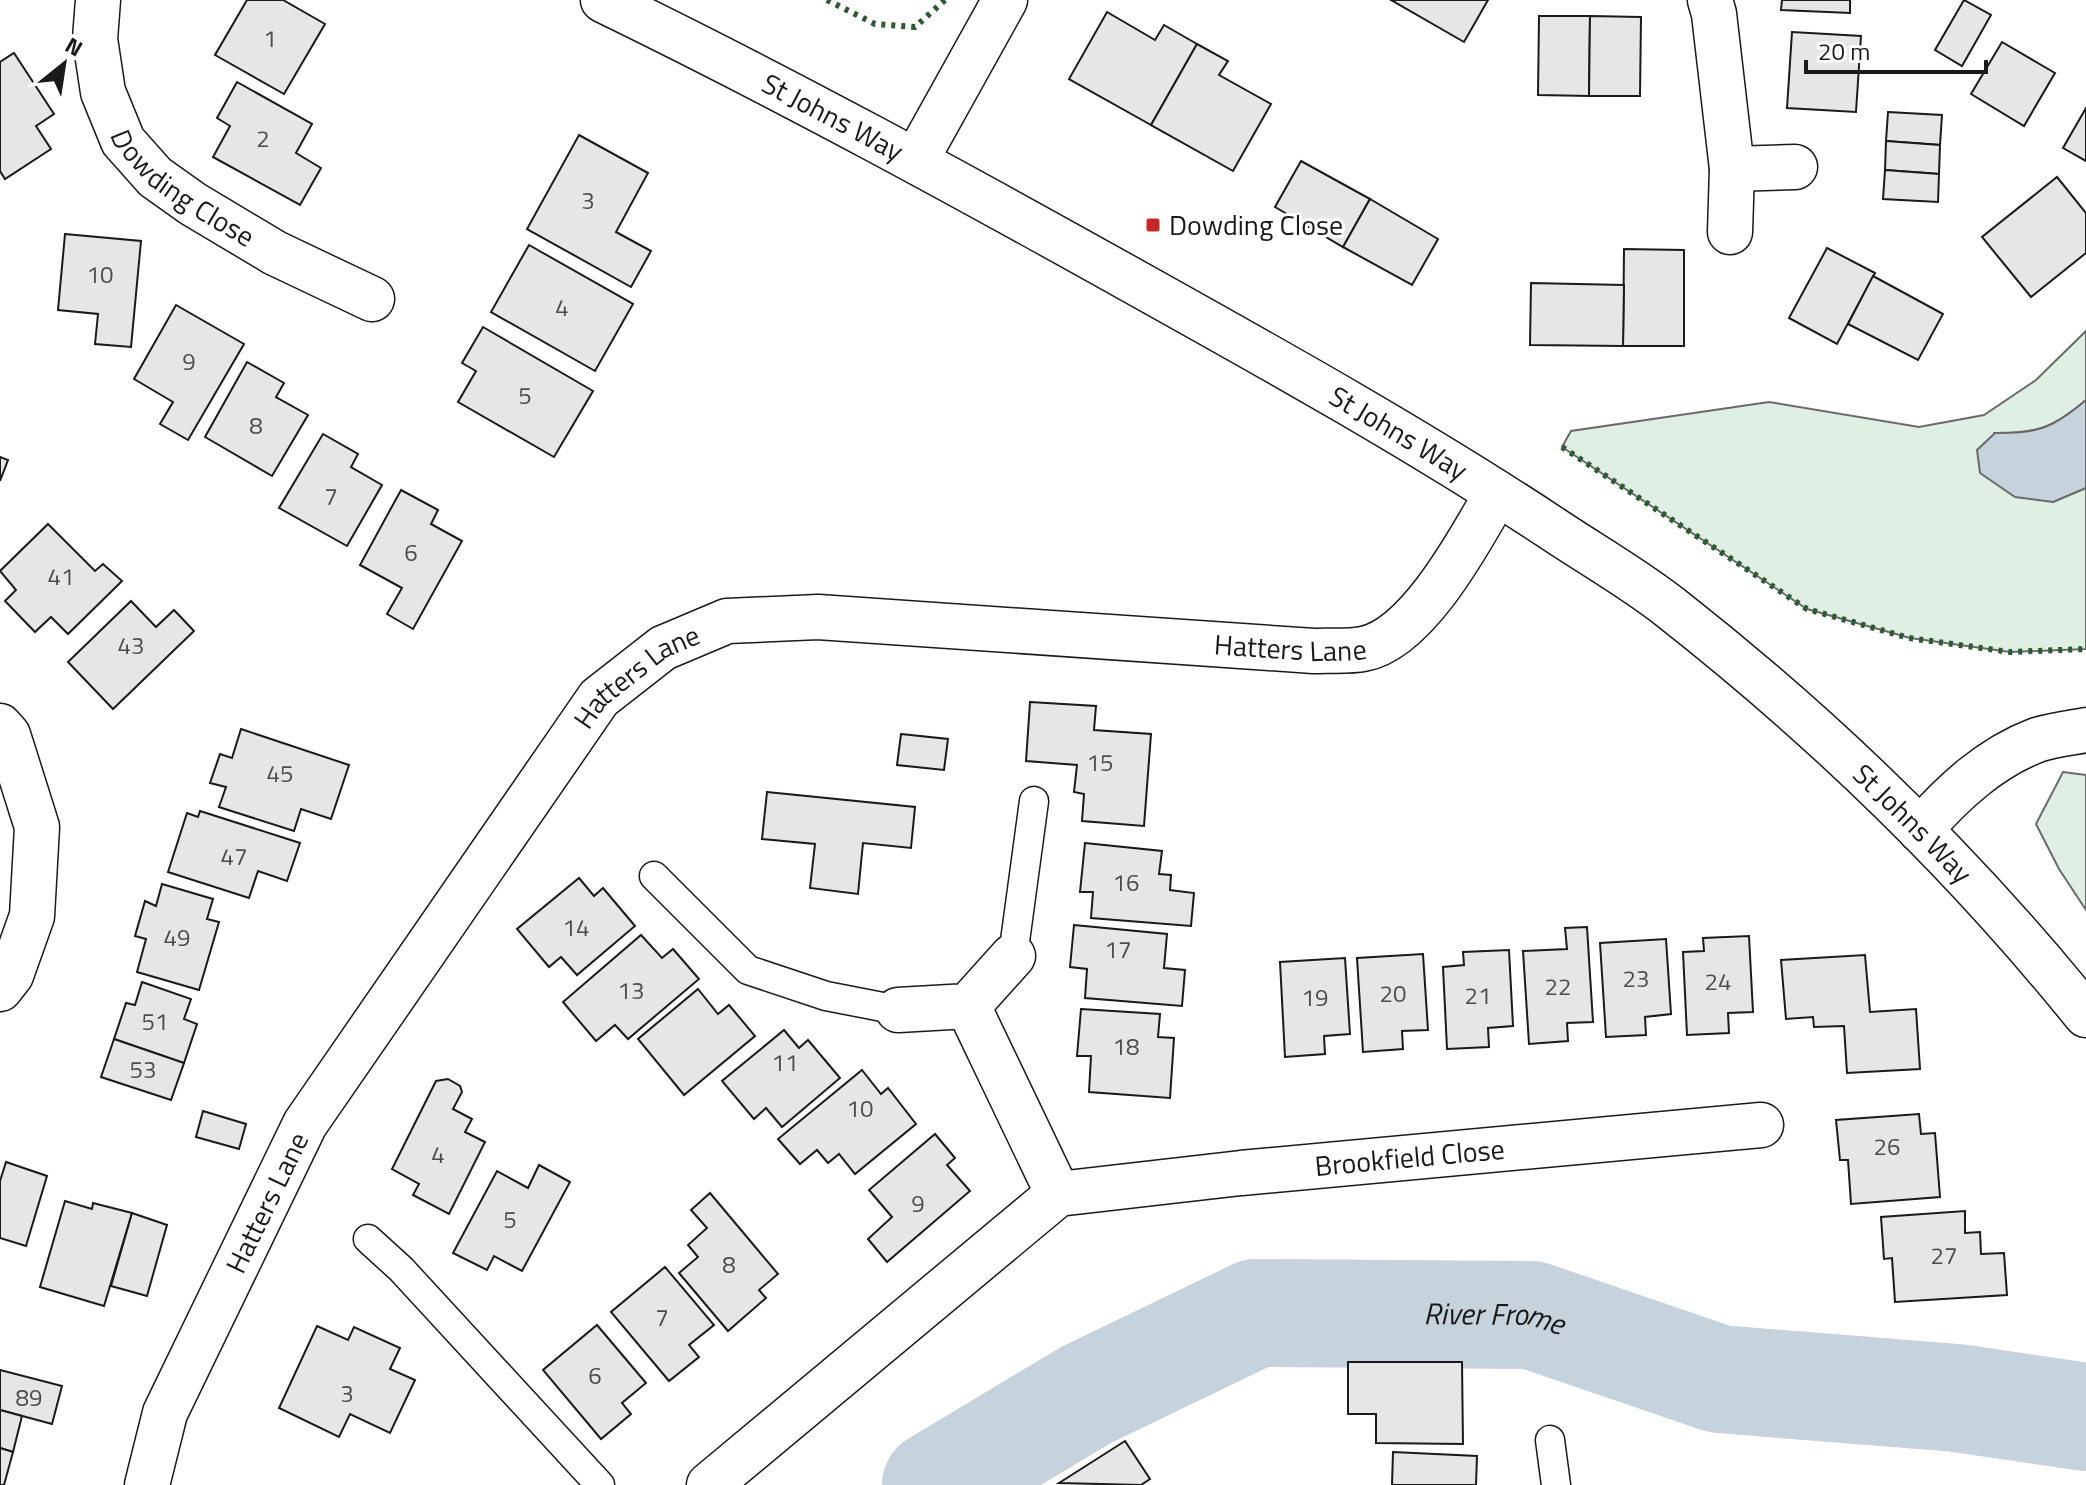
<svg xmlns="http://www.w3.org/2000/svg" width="2086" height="1485" viewBox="0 0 2086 1485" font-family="'Titillium Web',sans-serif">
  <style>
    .green { fill: #e0efe3; stroke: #6a6a6a; stroke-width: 2 }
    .water { fill: #c6d2dc; stroke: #6a6a6a; stroke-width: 2 }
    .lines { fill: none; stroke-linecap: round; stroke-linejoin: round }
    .river { stroke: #c6d2dc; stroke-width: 108 }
    .building { fill: #e6e6e6; stroke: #1a1a1a; stroke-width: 2 }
    .service-casing { stroke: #1a1a1a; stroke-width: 31 }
    .minor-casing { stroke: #1a1a1a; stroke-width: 47 }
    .tertiary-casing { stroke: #1a1a1a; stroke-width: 47 }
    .service { stroke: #fff; stroke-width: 28 }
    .minor { stroke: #fff; stroke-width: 44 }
    .tertiary { stroke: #fff; stroke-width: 44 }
    .hedge { stroke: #2b5a34; stroke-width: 6; stroke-dasharray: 4 6; stroke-linecap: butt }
    .poi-dot { fill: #c62828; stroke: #fff; stroke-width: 3 }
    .labels { text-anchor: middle; stroke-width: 6; stroke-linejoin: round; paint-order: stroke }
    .number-label { font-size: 24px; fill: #4d4d4d }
    .street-label { font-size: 28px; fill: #1a1a1a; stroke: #fff }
    .poi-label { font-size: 28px; fill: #1a1a1a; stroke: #fff; text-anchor: start }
    .water-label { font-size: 30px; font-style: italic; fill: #1a1a1a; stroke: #fff }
  </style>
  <rect width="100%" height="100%" fill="#fff"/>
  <!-- green -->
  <g class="green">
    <path d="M2086 331V400C2053 428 2038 433 1995 433L2053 502 2086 488V649L2010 652 1910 638 1807 609 1562 447 1571 431 1769 402 1919 427 1984 415 2036 380Z"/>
    <polygon points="2063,772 2086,775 2086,910 2059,869 2036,824"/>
  </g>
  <!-- water -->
  <path class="water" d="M2086 400V488L2053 502 2015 497 1980 473 1977 450 1995 433C2038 434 2053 428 2086 400Z"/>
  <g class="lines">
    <!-- river -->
    <path class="river" id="s1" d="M936 1485 1086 1395 1256 1313 1532 1315 1719 1379 1957 1398 2086 1417"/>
  </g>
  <!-- building -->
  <g class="building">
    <polygon points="247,0 283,0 325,24 284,94 215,55"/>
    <polygon points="1391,0 1488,0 1464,42"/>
    <polygon points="1782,0 1850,0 1850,13 1781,10"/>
    <polygon points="1964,0 1991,15 1962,66 1935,50"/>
    <polygon points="1107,12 1155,40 1164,25 1197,44 1151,125 1069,79"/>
    <polygon points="1539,16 1590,16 1589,96 1538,95"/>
    <polygon points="1590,16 1641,17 1640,96 1589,96"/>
    <polygon points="1792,32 1861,36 1856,112 1787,108"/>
    <polygon points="2002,42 2055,73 2024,126 1971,94"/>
    <polygon points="1197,44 1228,61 1219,75 1271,104 1233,171 1151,125"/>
    <polygon points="14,53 54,114 36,126 51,149 5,179 0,171 0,62"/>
    <polygon points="237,82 312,124 296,153 321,168 300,205 213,157 230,126 217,118"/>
    <polygon points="2086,108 2086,161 2063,148"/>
    <polygon points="1888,112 1942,115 1940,145 1886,141"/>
    <polygon points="579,135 648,173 616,232 651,251 631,287 527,229"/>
    <polygon points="1886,141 1940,145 1939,174 1885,170"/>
    <polygon points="1301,161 1370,199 1343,247 1275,207"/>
    <polygon points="1885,170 1939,174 1938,202 1883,199"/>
    <polygon points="2057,177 2086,213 2086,253 2031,297 1982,237"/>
    <polygon points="1370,199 1438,239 1412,285 1343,247"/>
    <polygon points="65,234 141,241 131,347 95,344 98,314 58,310"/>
    <polygon points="529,245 633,304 595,371 491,312"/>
    <polygon points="1827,248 1875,273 1837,344 1789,318"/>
    <polygon points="1624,249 1684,250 1684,346 1623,346"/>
    <polygon points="1873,276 1943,314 1918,360 1848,324"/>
    <polygon points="1531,283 1624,285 1623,346 1530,345"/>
    <polygon points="176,305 244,344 188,440 160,424 173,402 134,379"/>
    <polygon points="483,327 593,391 554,457 458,402 476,371 462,363"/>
    <polygon points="247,362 284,383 276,397 308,415 272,476 205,437"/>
    <polygon points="323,434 358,454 351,467 382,485 347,546 279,508"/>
    <polygon points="0,457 8,460 0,481"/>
    <polygon points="401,490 438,510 431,524 462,541 413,629 387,614 402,588 360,565"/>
    <polygon points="48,524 95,571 103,564 122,581 68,634 51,617 35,632 5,601 16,590 0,571"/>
    <polygon points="131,601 156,627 174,610 194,631 113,709 68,662"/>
    <polygon points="1030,702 1096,706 1094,730 1151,734 1144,826 1082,821 1084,794 1074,792 1077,765 1026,761"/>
    <polygon points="241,729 349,765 331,819 301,809 294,831 219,807 226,787 210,783 220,754 232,758"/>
    <polygon points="901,734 948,739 944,770 897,765"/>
    <polygon points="767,792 915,807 911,848 863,843 858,894 810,888 815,844 762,839"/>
    <polygon points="200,811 300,843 287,881 258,871 249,898 168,872 187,813 198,817"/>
    <polygon points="1085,843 1162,851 1159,874 1171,875 1170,890 1194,893 1191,926 1091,918 1093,892 1080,892"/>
    <polygon points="579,878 594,896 603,888 635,926 577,975 561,957 549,967 517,929"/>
    <polygon points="162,884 213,899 207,919 219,922 199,990 137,972 146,939 135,936 145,901 156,906"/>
    <polygon points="1074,925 1167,934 1164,968 1185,970 1182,1006 1085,998 1087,969 1070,967"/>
    <polygon points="1587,927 1593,1022 1567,1023 1568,1041 1529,1044 1523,951 1567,949 1565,928"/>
    <polygon points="641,935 662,958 673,949 699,979 628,1039 615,1025 596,1041 563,1002"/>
    <polygon points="1749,936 1753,1012 1728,1013 1729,1033 1687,1035 1683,952 1704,951 1703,938"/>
    <polygon points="1666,939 1671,1014 1645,1017 1646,1035 1606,1037 1600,943"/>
    <polygon points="1509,950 1513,1026 1488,1028 1489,1047 1447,1049 1443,967 1464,965 1463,952"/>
    <polygon points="1423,954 1428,1030 1402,1031 1403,1049 1363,1052 1357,958"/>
    <polygon points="1865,955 1870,1012 1916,1009 1920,1069 1847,1073 1844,1026 1814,1027 1813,1017 1786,1019 1781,960"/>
    <polygon points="1345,958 1350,1034 1324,1036 1325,1054 1285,1057 1280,962"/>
    <polygon points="142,982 191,999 184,1019 197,1024 184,1063 114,1039 126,1003 135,1005"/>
    <polygon points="698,989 718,1014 729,1005 755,1036 684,1095 638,1039"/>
    <polygon points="1081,1009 1160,1014 1158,1037 1174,1038 1170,1098 1089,1092 1091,1056 1077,1056"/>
    <polygon points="784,1030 799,1048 808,1040 840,1078 782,1127 766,1108 754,1119 722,1081"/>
    <polygon points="114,1039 184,1063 171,1100 101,1077"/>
    <polygon points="862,1070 881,1094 888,1088 916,1124 855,1174 839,1154 828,1163 817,1150 800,1164 778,1139"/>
    <polygon points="448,1079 460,1086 462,1092 453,1109 472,1119 465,1132 485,1142 449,1214 413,1195 419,1184 392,1169 436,1081"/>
    <polygon points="203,1111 246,1124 239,1149 196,1137"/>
    <polygon points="1919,1114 1921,1134 1935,1133 1940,1197 1851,1204 1848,1160 1840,1160 1836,1120"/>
    <polygon points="935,1134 955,1158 947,1165 970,1191 887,1262 868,1239 892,1217 869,1190"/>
    <polygon points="6,1162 47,1176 26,1246 0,1238 0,1181"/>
    <polygon points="539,1165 570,1182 522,1271 494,1256 487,1270 453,1253 497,1171 528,1188"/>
    <polygon points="710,1193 778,1274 759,1290 766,1298 728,1331 679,1273 698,1257 688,1245 707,1228 691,1210"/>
    <polygon points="65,1201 92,1209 93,1203 132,1213 104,1306 40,1287"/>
    <polygon points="1965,1211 1965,1233 1980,1232 1981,1254 2004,1253 2007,1295 1895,1302 1892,1258 1884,1259 1881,1217"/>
    <polygon points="132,1213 167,1225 147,1296 111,1286"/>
    <polygon points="665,1267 714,1325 689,1345 699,1357 669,1381 611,1312"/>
    <polygon points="597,1325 646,1383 622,1403 631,1414 601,1439 543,1370"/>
    <polygon points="317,1326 348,1340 354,1327 400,1348 390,1369 415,1380 390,1433 350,1414 339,1437 279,1408"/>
    <polygon points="1348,1362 1462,1362 1463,1444 1376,1443 1376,1414 1348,1414"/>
    <polygon points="0,1370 62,1386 52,1424 0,1410"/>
    <polygon points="0,1410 22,1416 13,1452 0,1448"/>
    <polygon points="1125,1441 1150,1479 1141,1485 1059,1483"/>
    <polygon points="0,1448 13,1452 4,1485 0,1485"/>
    <polygon points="1393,1452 1477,1456 1476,1485 1392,1485"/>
  </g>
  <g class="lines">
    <defs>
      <g id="service">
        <polyline points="654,876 748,970 826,996 898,1010"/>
        <polyline points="1013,956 1034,801"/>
        <polyline points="368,1239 401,1269 600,1485"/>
        <polyline points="1550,1440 1556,1485"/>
      </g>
      <g id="minor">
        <path id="s2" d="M98 0 95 39 103 92 123 141 155 177 193 204 275 253 372 299"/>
        <polyline points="1710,0 1714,14 1732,169 1730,232"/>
        <polyline points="916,160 1005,0"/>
        <polyline points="1732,169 1795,167"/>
        <polyline points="0,726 8,735 37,827 32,916 11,975 0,989"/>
        <path d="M1920 830C1953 792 1990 758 2037 740 2052 735 2070 733 2086 730"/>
        <polyline points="968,1006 1058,1194"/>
        <polyline points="898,1010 968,1006 1013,956"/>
        <path id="s3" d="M147 1485 165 1413 305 1124 599 698 663 648 727 621 818 617 1314 651C1330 650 1348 652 1363 649 1418 639 1471 538 1497 493"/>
        <path id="s4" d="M709 1485 1058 1194 1241 1173 1761 1125"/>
      </g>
      <g id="tertiary">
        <path id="s5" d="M603 0C786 89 965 187 1142 286 1280 363 1418 440 1550 527 1590 554 1633 578 1671 608 1824 728 1964 864 2086 1015"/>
      </g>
    </defs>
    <!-- service casing -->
    <use href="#service" class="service-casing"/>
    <!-- minor casing -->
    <use href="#minor" class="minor-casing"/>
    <!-- tertiary casing -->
    <use href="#tertiary" class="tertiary-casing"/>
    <!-- service -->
    <use href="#service" class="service"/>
    <!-- minor -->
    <use href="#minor" class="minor"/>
    <!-- tertiary -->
    <use href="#tertiary" class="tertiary"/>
    <!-- hedge -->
    <g class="hedge">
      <polyline points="827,0 875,24 915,27 945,0"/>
      <polyline points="1562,447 1807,609 1909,638 2010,652 2086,649"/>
    </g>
  </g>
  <!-- markers -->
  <rect class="poi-dot" x="1145" y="217" width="16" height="16" rx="4"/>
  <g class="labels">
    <!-- number labels -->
    <g class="number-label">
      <text x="270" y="47">1</text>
      <text x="263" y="147">2</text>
      <text x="588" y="209">3</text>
      <text x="100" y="283">10</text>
      <text x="562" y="316">4</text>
      <text x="189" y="370">9</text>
      <text x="525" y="404">5</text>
      <text x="256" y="434">8</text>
      <text x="331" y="505">7</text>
      <text x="411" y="561">6</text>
      <text x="61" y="585">41</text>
      <text x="131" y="654">43</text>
      <text x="1100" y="771">15</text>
      <text x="280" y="782">45</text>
      <text x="234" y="865">47</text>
      <text x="1126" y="891">16</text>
      <text x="576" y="936">14</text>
      <text x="177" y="946">49</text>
      <text x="1118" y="958">17</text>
      <text x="1636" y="987">23</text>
      <text x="1718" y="990">24</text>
      <text x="1558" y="995">22</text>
      <text x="631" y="999">13</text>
      <text x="1393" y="1002">20</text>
      <text x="1478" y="1004">21</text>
      <text x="1315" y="1006">19</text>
      <text x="155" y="1030">51</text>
      <text x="1126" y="1055">18</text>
      <text x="785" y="1071">11</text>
      <text x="143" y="1078">53</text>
      <text x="860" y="1117">10</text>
      <text x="1887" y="1155">26</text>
      <text x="438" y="1163">4</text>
      <text x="918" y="1212">9</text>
      <text x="510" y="1228">5</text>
      <text x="1944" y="1264">27</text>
      <text x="729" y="1273">8</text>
      <text x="662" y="1326">7</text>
      <text x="595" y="1384">6</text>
      <text x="347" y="1402">3</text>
      <text x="29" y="1406">89</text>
    </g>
    <!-- street labels -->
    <g class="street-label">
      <text dy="10" stroke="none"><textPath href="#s5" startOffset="258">St Johns Way</textPath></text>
      <text dy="10" stroke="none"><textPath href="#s2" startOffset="222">Dowding Close</textPath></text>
      <text dy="10" stroke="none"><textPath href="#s5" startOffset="906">St Johns Way</textPath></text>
      <text dy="10" stroke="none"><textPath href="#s3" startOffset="1628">Hatters Lane</textPath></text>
      <text dy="10" stroke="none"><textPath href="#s3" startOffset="956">Hatters Lane</textPath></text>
      <text dy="10" stroke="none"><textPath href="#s5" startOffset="1554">St Johns Way</textPath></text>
      <text dy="10" stroke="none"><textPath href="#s4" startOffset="808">Brookfield Close</textPath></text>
      <text dy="10" stroke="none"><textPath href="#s3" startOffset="308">Hatters Lane</textPath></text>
    </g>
    <!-- poi labels -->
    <g class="poi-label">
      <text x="1169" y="235">Dowding Close</text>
    </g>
    <!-- water labels -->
    <g class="water-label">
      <text dy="10" stroke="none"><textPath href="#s1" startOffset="602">River Frome</textPath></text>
    </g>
  </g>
  <!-- north arrow -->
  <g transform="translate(64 64) rotate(30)" stroke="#ffffff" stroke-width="6" paint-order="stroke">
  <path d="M0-6L14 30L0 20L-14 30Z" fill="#1a1a1a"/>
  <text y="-12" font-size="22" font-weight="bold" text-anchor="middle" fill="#1a1a1a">N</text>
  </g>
  <!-- scale -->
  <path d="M1806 60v12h180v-12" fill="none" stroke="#1a1a1a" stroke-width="4"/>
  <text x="1818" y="60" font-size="24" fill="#1a1a1a" stroke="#ffffff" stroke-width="6" paint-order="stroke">20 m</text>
</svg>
